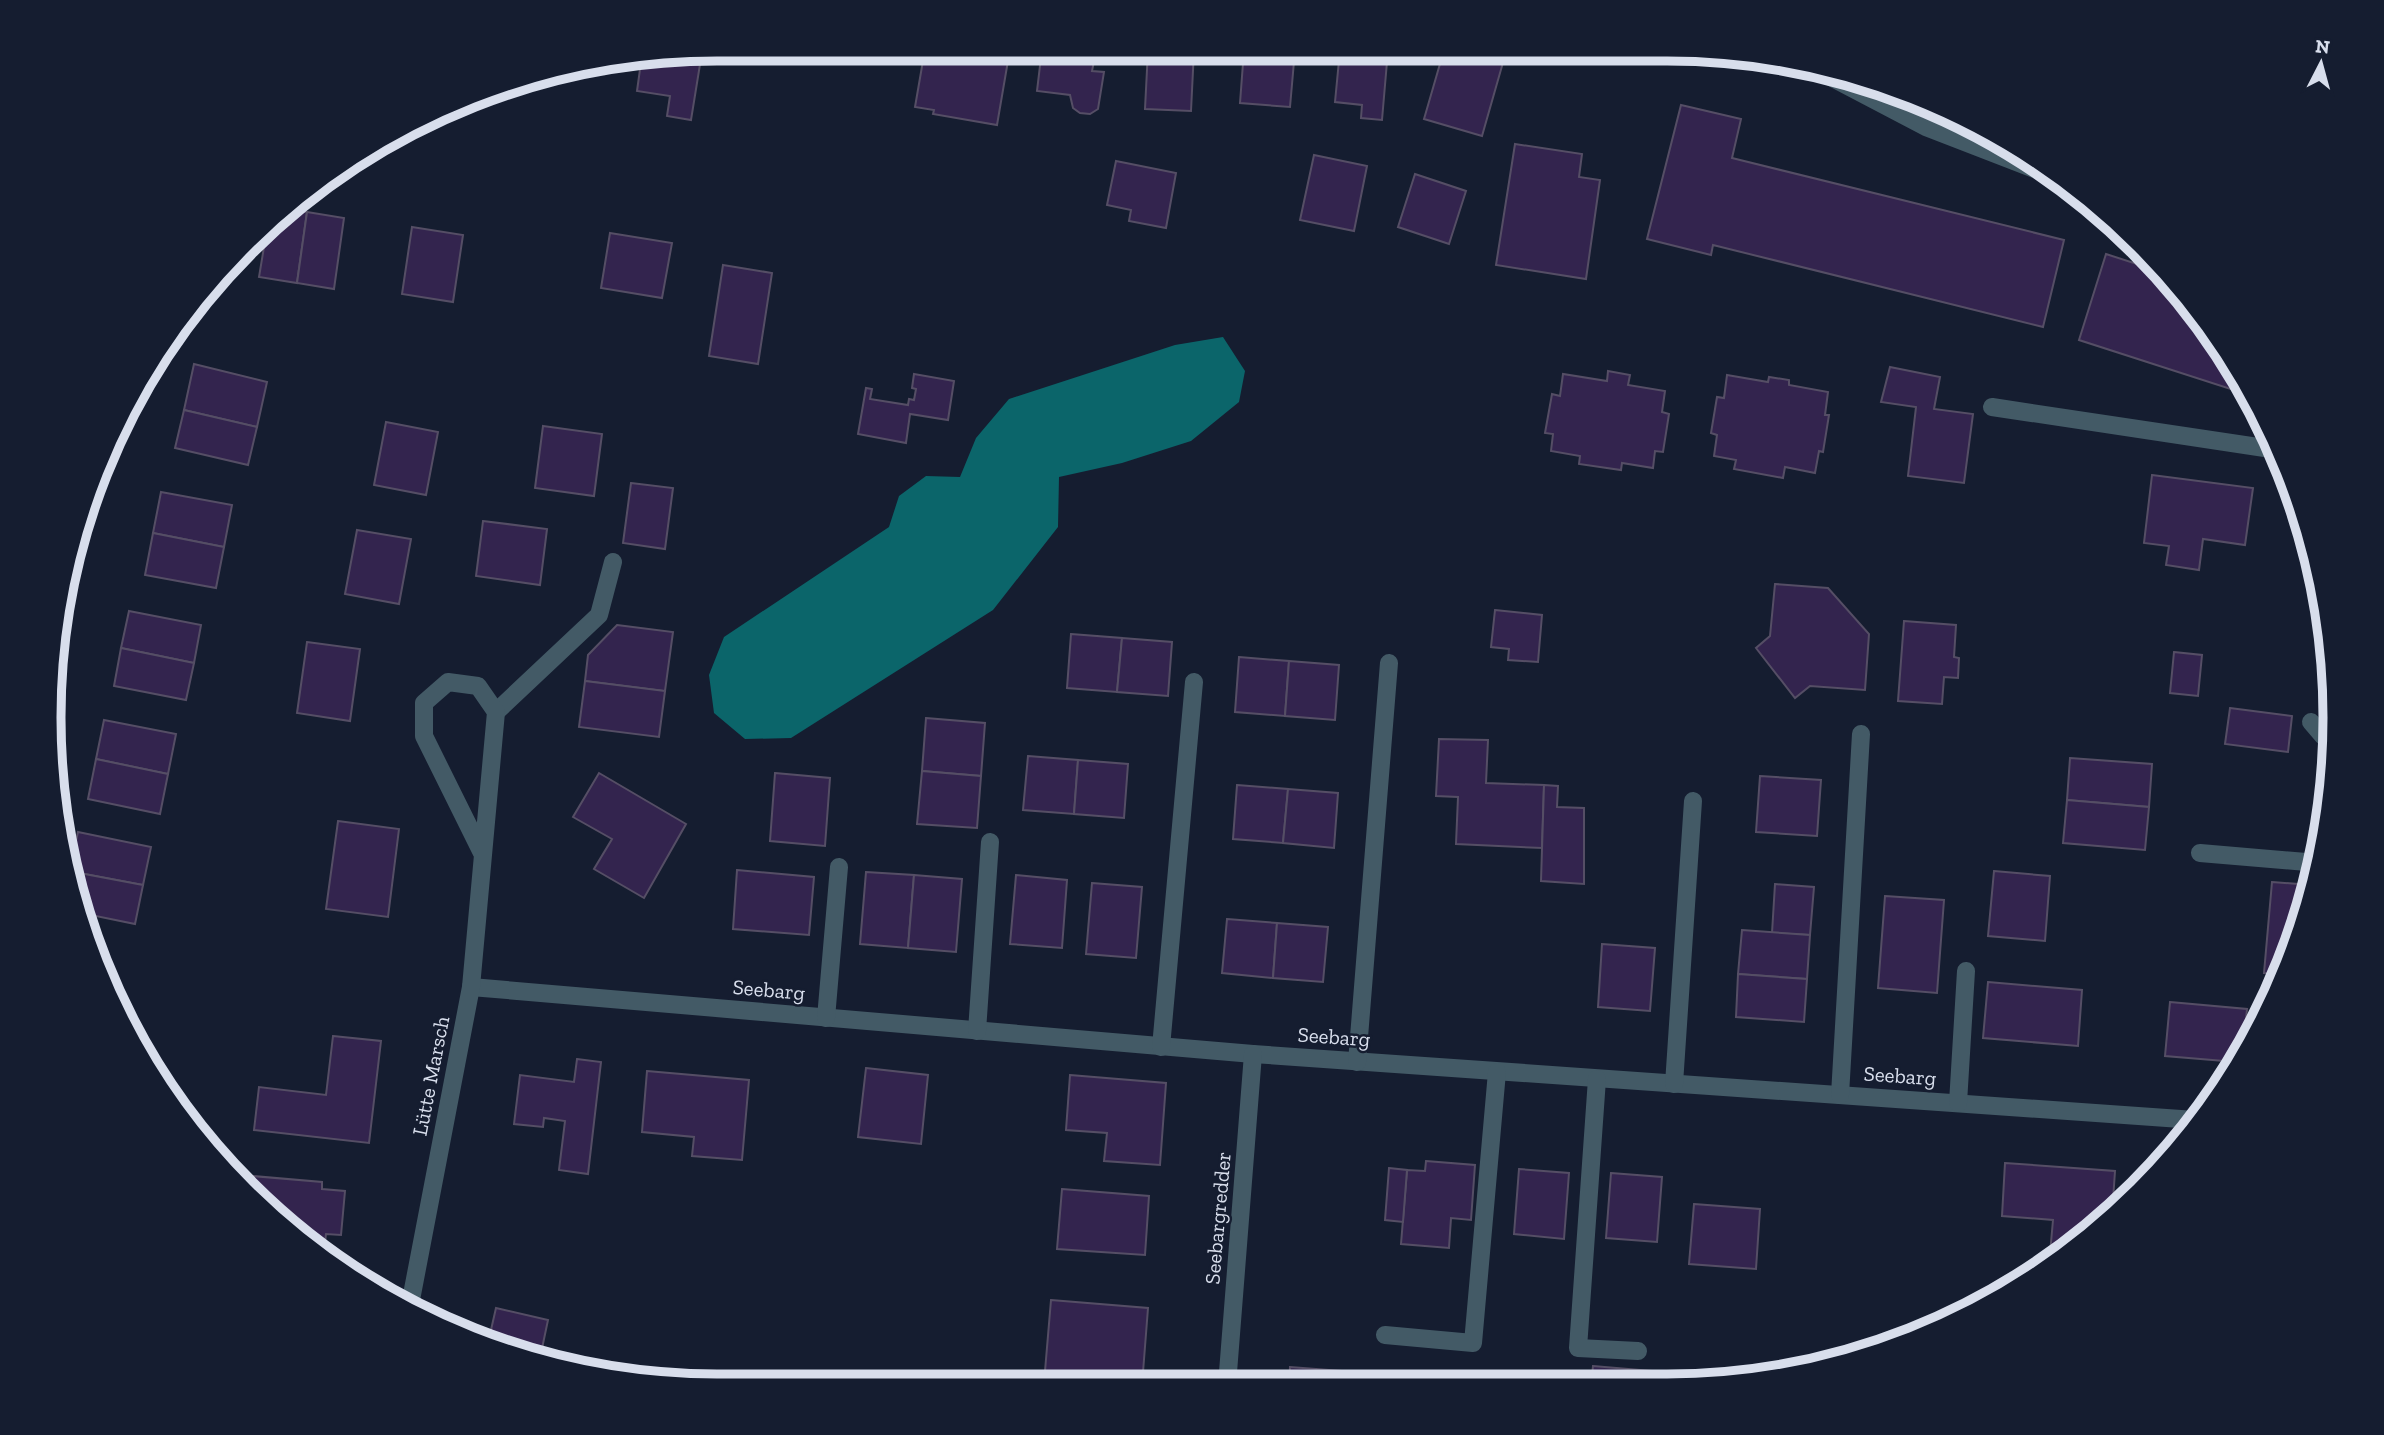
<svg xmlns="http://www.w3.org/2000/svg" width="2384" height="1435" viewBox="0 0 2384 1435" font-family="'Zilla Slab',serif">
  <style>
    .water { fill: #0b656a }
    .building { fill: #33244e; stroke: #554e65; stroke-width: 2 }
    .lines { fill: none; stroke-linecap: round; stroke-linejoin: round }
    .minor { stroke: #435a66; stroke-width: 18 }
    .labels { text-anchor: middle; stroke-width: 5; stroke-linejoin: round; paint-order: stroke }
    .street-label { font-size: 21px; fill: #d8deec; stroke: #151d30 }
    .rim { fill: none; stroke: #d8deec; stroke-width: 9 }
  </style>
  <rect width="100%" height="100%" fill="#151d30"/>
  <!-- water -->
  <polygon class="water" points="1223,337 1245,371 1239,402 1191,441 1122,463 1059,477 1058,527 993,610 791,738 745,739 714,713 709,675 724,637 889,527 899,496 926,476 960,477 976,438 1009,399 1175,345"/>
  <!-- building -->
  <g class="building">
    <polygon points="925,49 1010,49 997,125 933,114 934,110 915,107"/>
    <polygon points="1042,49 1085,50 1085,55 1095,56 1092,71 1104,72 1098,109 1090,114 1080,113 1073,108 1070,95 1037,91"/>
    <polygon points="1148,50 1194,50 1191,111 1145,109"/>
    <polygon points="1244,50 1295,50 1290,107 1240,103"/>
    <polygon points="1340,50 1388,50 1382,120 1361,118 1362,105 1335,102"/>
    <polygon points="1444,50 1470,56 1475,50 1504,59 1482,136 1424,119"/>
    <polygon points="702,52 691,120 667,116 670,96 637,91 641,62"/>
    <polygon points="605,68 604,74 583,71"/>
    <polygon points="1681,105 1741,119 1732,158 2064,240 2043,327 1713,245 1711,255 1647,239"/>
    <polygon points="1515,144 1582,154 1579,177 1600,180 1586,279 1496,265"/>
    <polygon points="1314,155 1367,166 1354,231 1300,220"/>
    <polygon points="1116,161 1176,173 1166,228 1129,221 1131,210 1107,205"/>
    <polygon points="1415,174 1466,191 1449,244 1398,227"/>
    <polygon points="290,210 307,212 297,283 259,277 266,235"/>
    <polygon points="307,212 344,218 334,289 297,283"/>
    <polygon points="412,227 463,235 453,302 402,294"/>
    <polygon points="610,233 672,243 662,298 601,288"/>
    <polygon points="2106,254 2162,272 2223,346 2244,388 2243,393 2079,340"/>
    <polygon points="723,265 772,273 758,364 709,356"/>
    <polygon points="194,364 267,382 257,427 184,410"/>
    <polygon points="1890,367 1940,377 1934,409 1973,414 1964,483 1908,476 1916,407 1881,402"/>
    <polygon points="1608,371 1630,375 1628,385 1665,391 1662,412 1669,414 1663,452 1655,451 1653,468 1622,463 1621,470 1579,464 1580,456 1551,451 1553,434 1545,433 1552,394 1560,396 1563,374 1607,381"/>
    <polygon points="914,374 954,381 948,420 910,414 906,443 858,434 866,388 872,389 870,399 908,405 909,399 914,400 916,389 912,388"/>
    <polygon points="1727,375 1768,382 1769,377 1789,380 1789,385 1828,392 1825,415 1829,415 1823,452 1819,451 1815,473 1785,467 1783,478 1734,469 1736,460 1714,456 1717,435 1711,433 1717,397 1724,398"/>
    <polygon points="184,410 257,427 248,465 175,448"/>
    <polygon points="386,422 438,432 426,495 374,485"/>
    <polygon points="543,426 602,434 594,496 535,488"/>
    <polygon points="2152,475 2253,488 2245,545 2203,539 2199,570 2166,565 2169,546 2144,543"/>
    <polygon points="631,483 673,488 665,549 623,543"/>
    <polygon points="161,492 232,505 224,547 153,533"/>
    <polygon points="483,521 547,529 540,585 476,576"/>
    <polygon points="357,530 411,539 399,604 345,594"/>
    <polygon points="153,533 224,547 216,588 145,575"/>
    <polygon points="1775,584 1828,588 1869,634 1865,690 1810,686 1795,698 1756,648 1770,636"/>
    <polygon points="1495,610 1542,615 1538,662 1508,660 1509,649 1491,647"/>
    <polygon points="129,611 201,625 194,663 121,648"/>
    <polygon points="1904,621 1956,625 1954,657 1959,658 1958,678 1944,677 1942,704 1898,701"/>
    <polygon points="617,625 673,632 665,691 585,681 588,655"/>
    <polygon points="1071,634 1122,638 1117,692 1067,688"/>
    <polygon points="1122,638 1172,642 1168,696 1117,692"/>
    <polygon points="307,642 360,649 350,721 297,713"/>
    <polygon points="121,648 194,663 186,700 114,686"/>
    <polygon points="2174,652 2202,655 2198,696 2170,693"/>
    <polygon points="1239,657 1289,661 1285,716 1235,712"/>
    <polygon points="1289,661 1339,665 1335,720 1285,716"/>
    <polygon points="585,681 665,691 659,737 579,727"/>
    <polygon points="2230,708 2292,716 2288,752 2225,744"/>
    <polygon points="926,718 985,723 981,776 922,771"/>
    <polygon points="104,720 176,734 168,774 96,759"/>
    <polygon points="1439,739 1488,740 1486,783 1544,785 1542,848 1456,844 1458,797 1436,796"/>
    <polygon points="1028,756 1078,760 1074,814 1023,810"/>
    <polygon points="2070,758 2152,764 2149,807 2067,800"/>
    <polygon points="96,759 168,774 160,814 88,799"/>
    <polygon points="1078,760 1128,764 1124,818 1074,814"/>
    <polygon points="2325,769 2330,770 2327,799 2322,798"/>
    <polygon points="922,771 981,776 977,828 917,824"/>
    <polygon points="599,773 686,824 644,898 594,869 612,839 573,817"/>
    <polygon points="775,773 830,778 825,846 770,841"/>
    <polygon points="1760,776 1821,780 1817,836 1756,832"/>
    <polygon points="1237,785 1288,789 1283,843 1233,839"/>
    <polygon points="1544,785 1558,786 1557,807 1584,808 1584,884 1541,881"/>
    <polygon points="1288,789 1338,793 1334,848 1283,843"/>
    <polygon points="2067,800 2149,807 2145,850 2063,843"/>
    <polygon points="338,821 399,829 388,917 326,909"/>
    <polygon points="78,832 151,847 143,885 74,872 72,858"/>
    <polygon points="737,870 814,877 809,935 733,929"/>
    <polygon points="1994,871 2050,876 2045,941 1988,936"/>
    <polygon points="74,872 143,885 135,924 81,913"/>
    <polygon points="866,872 914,875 908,948 860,944"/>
    <polygon points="914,875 962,879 956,952 908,948"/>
    <polygon points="1016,875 1067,880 1062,948 1010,944"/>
    <polygon points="2272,882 2311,885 2284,974 2264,973"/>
    <polygon points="1092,883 1142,887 1136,958 1086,954"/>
    <polygon points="1775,884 1814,887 1810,935 1772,933"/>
    <polygon points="1885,896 1944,900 1937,993 1878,988"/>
    <polygon points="1227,919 1277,923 1273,978 1222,973"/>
    <polygon points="1277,923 1328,927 1323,982 1273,978"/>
    <polygon points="1742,930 1810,935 1807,979 1738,974"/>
    <polygon points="1602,944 1655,948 1650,1011 1598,1007"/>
    <polygon points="1738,974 1807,979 1804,1022 1736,1017"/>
    <polygon points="1988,982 2082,990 2078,1046 1983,1038"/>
    <polygon points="2170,1002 2247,1009 2243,1049 2236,1062 2165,1056"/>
    <polygon points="333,1036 381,1041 369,1143 254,1130 259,1087 326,1095"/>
    <polygon points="577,1059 601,1062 588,1174 559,1170 565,1121 544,1118 543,1127 514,1124 520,1075 574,1082"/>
    <polygon points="866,1068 928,1075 921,1144 858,1137"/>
    <polygon points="647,1071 749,1080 742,1160 692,1156 694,1137 642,1132"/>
    <polygon points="1070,1075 1166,1083 1160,1165 1104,1161 1107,1133 1066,1130"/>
    <polygon points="1426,1161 1475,1165 1471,1220 1451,1218 1449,1248 1401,1244 1407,1170 1425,1171"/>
    <polygon points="2005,1163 2115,1171 2112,1215 2060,1254 2050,1254 2053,1220 2002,1216"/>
    <polygon points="1389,1168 1407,1170 1403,1222 1385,1220"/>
    <polygon points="1519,1169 1569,1173 1564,1239 1514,1234"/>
    <polygon points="1611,1173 1662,1177 1657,1242 1606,1238"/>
    <polygon points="241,1175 322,1182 322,1189 345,1191 341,1235 326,1234 324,1252 339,1253 338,1266"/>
    <polygon points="1062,1189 1149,1196 1145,1255 1057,1249"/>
    <polygon points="1694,1204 1760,1209 1756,1269 1689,1264"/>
    <polygon points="1051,1300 1148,1308 1142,1385 1044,1383"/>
    <polygon points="496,1308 548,1320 540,1358 502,1350 488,1343"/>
    <polygon points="1593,1366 1651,1371 1650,1385 1591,1385"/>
    <polygon points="1290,1367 1354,1372 1353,1385 1289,1385"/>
    <polygon points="1395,1377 1456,1382 1456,1385 1394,1385"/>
  </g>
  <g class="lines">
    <!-- minor -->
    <g class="minor">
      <polyline points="1823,73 1926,127 2058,178"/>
      <polyline points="1992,407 2278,450"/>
      <polyline points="496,712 599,615 613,562"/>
      <polyline points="2311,722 2323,736 2333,740"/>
      <polyline points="2200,853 2318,863"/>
      <polyline points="471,987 1253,1054 2195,1120"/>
      <polyline points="826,1018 839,867"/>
      <polyline points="977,1031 990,842"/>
      <polyline points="1161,1047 1194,682"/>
      <polyline points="1357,1062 1389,663"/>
      <polyline points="1597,1079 1578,1348 1638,1351"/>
      <polyline points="1674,1084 1693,801"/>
      <polyline points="1840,1095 1861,734"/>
      <polyline points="1958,1103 1966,971"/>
      <polyline points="410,1305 471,987 496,712 478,686 448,682 424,703 424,736 482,853"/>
      <polyline points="1385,1335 1473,1343 1497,1072"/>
      <polyline points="1227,1385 1253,1054"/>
    </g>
  </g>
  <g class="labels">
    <!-- street labels -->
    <g class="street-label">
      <text transform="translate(769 990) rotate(5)" y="7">Seebarg</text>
      <text transform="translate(1334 1037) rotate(4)" y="7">Seebarg</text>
      <text transform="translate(431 1076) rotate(-79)" y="7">Lütte Marsch</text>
      <text transform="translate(1900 1076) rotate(4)" y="7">Seebarg</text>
      <text transform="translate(1218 1218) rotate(-85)" y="7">Seebargredder</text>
    </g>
  </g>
  <!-- crop -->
  <path d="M0 0H2384V1435H0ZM717 61H1667A656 656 0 0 1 2323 717V718A656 656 0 0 1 1667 1374H717A656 656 0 0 1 61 718V717A656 656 0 0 1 717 61Z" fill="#151d30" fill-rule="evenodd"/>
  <path class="rim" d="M717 61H1667A656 656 0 0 1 2323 717V718A656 656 0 0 1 1667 1374H717A656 656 0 0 1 61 718V717A656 656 0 0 1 717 61Z"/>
  <!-- north arrow -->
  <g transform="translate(2321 63) rotate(6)" stroke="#151d30" stroke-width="5" paint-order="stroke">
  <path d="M0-5L12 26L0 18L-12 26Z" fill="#d8deec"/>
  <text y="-10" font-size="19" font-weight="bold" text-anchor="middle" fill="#d8deec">N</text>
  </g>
</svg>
